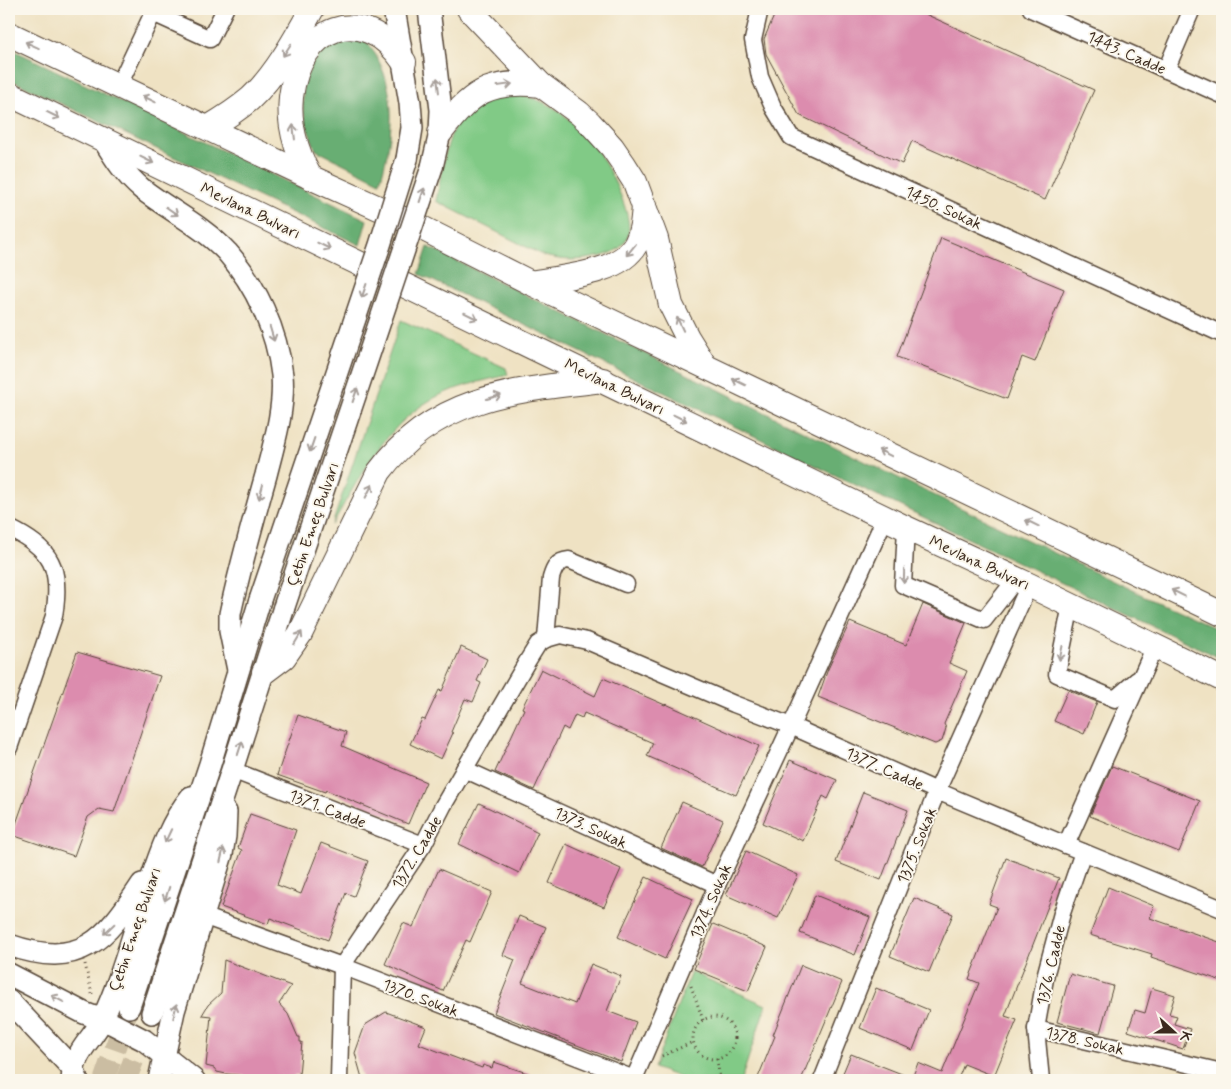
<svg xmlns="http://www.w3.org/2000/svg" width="1231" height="1089" viewBox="0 0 1231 1089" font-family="Mynerve,sans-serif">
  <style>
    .green { fill: #81ca86; stroke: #5e7a52 }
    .forest { fill: #68ae73; stroke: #526c48 }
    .building { fill: #dc8cae }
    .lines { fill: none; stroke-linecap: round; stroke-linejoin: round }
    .major-tunnel { stroke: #cbbda2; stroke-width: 21; stroke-dasharray: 21 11; stroke-linecap: butt }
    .minor-casing { stroke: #564637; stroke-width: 19 }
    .major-casing { stroke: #564637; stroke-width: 24 }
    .highway-casing { stroke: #564637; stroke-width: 26 }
    .path { stroke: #564637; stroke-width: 3; stroke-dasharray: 1 4; stroke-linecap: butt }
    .minor { stroke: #fff; stroke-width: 16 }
    .major { stroke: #fff; stroke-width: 21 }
    .highway { stroke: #fff; stroke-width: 24 }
    .major-bridge-casing { stroke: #564637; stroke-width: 24; stroke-linecap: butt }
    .major-bridge { stroke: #fff; stroke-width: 21 }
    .oneway { stroke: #a79f9a }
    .labels { text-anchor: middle; stroke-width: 4; stroke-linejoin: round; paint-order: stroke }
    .street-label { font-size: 16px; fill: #3b2a1e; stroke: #fbf7ec }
  </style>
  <rect width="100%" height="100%" fill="#fbf7ec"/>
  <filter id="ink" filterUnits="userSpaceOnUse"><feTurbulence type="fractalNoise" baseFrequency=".02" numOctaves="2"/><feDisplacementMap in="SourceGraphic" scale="10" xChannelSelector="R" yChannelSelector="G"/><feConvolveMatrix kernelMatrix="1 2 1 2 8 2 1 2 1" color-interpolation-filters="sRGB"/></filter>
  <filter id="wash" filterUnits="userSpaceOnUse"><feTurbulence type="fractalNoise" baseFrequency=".0096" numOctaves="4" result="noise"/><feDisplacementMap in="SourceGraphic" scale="20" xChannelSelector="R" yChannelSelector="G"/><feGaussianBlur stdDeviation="1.12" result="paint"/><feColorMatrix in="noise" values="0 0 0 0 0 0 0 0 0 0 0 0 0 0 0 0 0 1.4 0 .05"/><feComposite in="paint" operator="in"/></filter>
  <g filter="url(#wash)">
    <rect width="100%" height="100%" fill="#efe2c3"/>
    <!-- green -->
    <g class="green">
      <path d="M512 92C530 97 550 103 564 115 576 126 589 139 598 152 609 168 638 222 626 240 620 251 608 255 597 257 577 261 565 261 544 256L436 201C442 173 447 122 471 105 480 99 501 96 512 92Z"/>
      <path d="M401 320 506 368 508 375C486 380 463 385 442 394 388 419 361 475 332 525Z"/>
      <polygon points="691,972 766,1005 741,1080 687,1080 654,1068"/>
    </g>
    <!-- forest -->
    <g class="forest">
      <path d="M337 38 365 39C399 82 395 133 380 182L316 150 308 130 303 109V87L312 63Z"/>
      <polygon points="9,48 367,220 360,245 9,79"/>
      <polygon points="428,247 915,486 1138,593 1222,631 1222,659 866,490 419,274"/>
    </g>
    <g id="blocks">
      <!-- building -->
      <g class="building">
        <polygon points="777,9 914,9 1094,90 1045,200 912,141 902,164 799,115 766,54 764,39"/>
        <polygon points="941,238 1064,289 1035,362 1022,357 1007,399 897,357"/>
        <polygon points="923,604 966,623 949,663 967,671 944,724 946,728 944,735 942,741 935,744 818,697 828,669 850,622 906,645"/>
        <polygon points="461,647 487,659 477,681 481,683 473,702 465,699 451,732 453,733 441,759 410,744 422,719 425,720 439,690 442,691"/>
        <polygon points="77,652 160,676 114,812 99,809 88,817 74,856 12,835"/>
        <polygon points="541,669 595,696 603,678 665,705 666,704 759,746 736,795 647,756 653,743 584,713 582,718 575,715 568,730 563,727 534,790 495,772 524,709 522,708"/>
        <polygon points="1068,690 1097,702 1084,734 1054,721"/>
        <polygon points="298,715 346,732 342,746 426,782 408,824 326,790 325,792 277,775"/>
        <polygon points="790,760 837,780 828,799 823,796 803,841 763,823"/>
        <polygon points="1112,766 1200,801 1179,852 1090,816"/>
        <polygon points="863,792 908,810 881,880 836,862"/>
        <polygon points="682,802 723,820 702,867 661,848"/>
        <polygon points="479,803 538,832 519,873 459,844"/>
        <polygon points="250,814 296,830 277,885 301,894 321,843 368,861 354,896 346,893 328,940 270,918 268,924 221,907 242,850 238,848"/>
        <polygon points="566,844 621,869 604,907 549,883"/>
        <polygon points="746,851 798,875 778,918 726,895"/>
        <polygon points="1006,858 1059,878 1005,1016 1017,1020 994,1076 964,1064 958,1079 959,1080 840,1080 851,1054 912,1078 918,1063 942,1073 979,983 969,979 997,907 989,904"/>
        <polygon points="439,869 492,892 470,942 466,940 443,991 385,964 403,923 413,927"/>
        <polygon points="646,877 693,899 665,959 618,937"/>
        <polygon points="1108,887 1154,906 1150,918 1222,943 1222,981 1151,957 1152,954 1090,935"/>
        <polygon points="815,895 870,917 855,955 800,933"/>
        <polygon points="914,898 953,914 929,972 890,956"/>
        <polygon points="519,916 546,927 522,983 575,1004 591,964 621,976 607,1011 636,1022 621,1062 494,1013 515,960 503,955"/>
        <polygon points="713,924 767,947 748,991 694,969"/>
        <polygon points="224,960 291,986 279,1004 288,1014 298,1037 300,1037 300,1042 302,1042 299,1075 294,1075 294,1080 277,1080 277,1079 226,1074 217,1072 214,1068 206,1066 211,1016 202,1015 208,1005 221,993"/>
        <polygon points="801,965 842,982 801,1080 757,1080 775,1036 773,1035"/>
        <polygon points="1070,974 1113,986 1100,1033 1057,1022"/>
        <polygon points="876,988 929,1010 913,1050 860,1028"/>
        <polygon points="1152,988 1175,995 1169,1014 1177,1016 1174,1024 1190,1029 1183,1049 1128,1031 1135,1010 1145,1013"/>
        <polygon points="386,1012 426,1027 419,1044 482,1068 483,1065 492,1068 494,1062 542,1078 541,1080 369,1080 362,1078 355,1053 365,1025"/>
      </g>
    </g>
  </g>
  <g filter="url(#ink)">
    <use href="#blocks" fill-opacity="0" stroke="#564637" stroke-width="1"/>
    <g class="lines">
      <!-- major-tunnel -->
      <g class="major-tunnel">
        <polyline points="104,1080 129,1007"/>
        <polyline points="126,1080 152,1013"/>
      </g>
      <defs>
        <g id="minor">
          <polyline points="760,9 753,40 760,77 773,107 791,137 1222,334"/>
          <polyline points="1031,9 1222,95"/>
          <polyline points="1166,70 1192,9"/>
          <polyline points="119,85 153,13 210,39 225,9"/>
          <path d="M9 528C52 549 62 568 54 616L9 748"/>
          <polyline points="906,528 903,585 984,620 1016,579"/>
          <polyline points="1071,605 1057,674 1115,699 1137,680"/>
          <path d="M546 639 551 578C554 568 557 561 569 560L626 584"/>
          <polyline points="464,769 717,885"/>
          <polyline points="232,770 423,845"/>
          <polyline points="1066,845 1155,646"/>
          <polyline points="203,916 342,966 637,1080"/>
          <polyline points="1036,1029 1222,1072"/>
          <polyline points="634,1079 717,885 791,726 885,518"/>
          <polyline points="339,1080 342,966 423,845 443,806 528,660 538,644 546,639 560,635 587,641 734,704 791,726 937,791 1066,845 1222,909"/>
          <polyline points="822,1080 937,791 1029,585"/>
          <polyline points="1041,1080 1036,1029 1046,973 1062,913 1083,852"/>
        </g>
        <g id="major">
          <polyline points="394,9 410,103 412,128 407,159"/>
          <polyline points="429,9 441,110 440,133 432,167"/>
          <path d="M103 139C114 157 125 175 142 189 169 210 204 227 227 252 256 285 277 331 282 375 285 409 274 443 266 475 253 521 240 567 230 614V631L238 670"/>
          <path d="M9 945C81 970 105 940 142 884"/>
          <polyline points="9,974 84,1013 113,1024 144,1040 194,1080"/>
          <polyline points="9,1001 73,1069 77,1079"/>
          <polyline points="129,1007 210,764 260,600"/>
          <polyline points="152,1013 232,770 284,607"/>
          <path d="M72 1080C74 1051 90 1043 102 1020 122 979 135 926 150 883 160 853 171 821 191 797"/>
          <polyline points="159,1080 174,1011 222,854 225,836 226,812"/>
        </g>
        <g id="highway">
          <polyline points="469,9 541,85 579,113 590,123 612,147 623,163 635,182 656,239 671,305 687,337 705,366"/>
          <polyline points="9,34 310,177 414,224 531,283 1222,614"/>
          <polyline points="9,94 906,528 1029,585 1222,679"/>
          <path d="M208 128C223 119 237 110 250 99 275 76 296 38 312 9"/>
          <path d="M440 133C471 93 488 79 541 85"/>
          <path d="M310 177C297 153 288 125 291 97 299 27 362 0 404 62"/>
          <path d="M531 283C562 277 620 274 636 244 642 232 643 219 644 206"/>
          <path d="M264 672 284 657 300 634 379 472C435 396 515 390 603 380"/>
        </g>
      </defs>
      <!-- minor casing -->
      <use href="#minor" class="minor-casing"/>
      <!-- major casing -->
      <use href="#major" class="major-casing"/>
      <!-- highway casing -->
      <use href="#highway" class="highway-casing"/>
      <!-- path -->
      <g class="path">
        <polyline points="85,964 92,994"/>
        <polyline points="691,986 703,1020"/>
        <circle cx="714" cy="1038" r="21"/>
        <polyline points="662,1056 693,1042"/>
        <polyline points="717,1059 720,1080"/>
      </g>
      <!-- minor -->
      <use href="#minor" class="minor"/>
      <!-- major -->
      <use href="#major" class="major"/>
      <!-- highway -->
      <use href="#highway" class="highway"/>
      <defs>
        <g id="major-bridge">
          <polyline points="260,600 380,245 407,159"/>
          <polyline points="284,607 432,167"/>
        </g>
      </defs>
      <!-- major-bridge casing -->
      <use href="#major-bridge" class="major-bridge-casing"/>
      <!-- major-bridge -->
      <use href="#major-bridge" class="major-bridge"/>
    </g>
    <!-- one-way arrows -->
    <defs><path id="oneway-shaft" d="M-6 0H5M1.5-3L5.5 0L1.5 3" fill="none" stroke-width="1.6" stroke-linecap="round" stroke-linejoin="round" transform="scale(1.25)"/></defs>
    <g class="oneway">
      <use href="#oneway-shaft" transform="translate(32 45) rotate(-155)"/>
      <use href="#oneway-shaft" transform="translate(287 50) rotate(123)"/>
      <use href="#oneway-shaft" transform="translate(438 85) rotate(-97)"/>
      <use href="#oneway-shaft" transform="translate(505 85) rotate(-8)"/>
      <use href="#oneway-shaft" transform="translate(149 99) rotate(-154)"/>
      <use href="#oneway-shaft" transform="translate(53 115) rotate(26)"/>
      <use href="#oneway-shaft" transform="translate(294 132) rotate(-97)"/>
      <use href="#oneway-shaft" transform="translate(147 160) rotate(26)"/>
      <use href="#oneway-shaft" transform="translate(422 195) rotate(-71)"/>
      <use href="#oneway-shaft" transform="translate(172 211) rotate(35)"/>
      <use href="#oneway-shaft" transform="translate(324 246) rotate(26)"/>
      <use href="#oneway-shaft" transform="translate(631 250) rotate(129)"/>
      <use href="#oneway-shaft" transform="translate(364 291) rotate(109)"/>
      <use href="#oneway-shaft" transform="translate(471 316) rotate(26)"/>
      <use href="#oneway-shaft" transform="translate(680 324) rotate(-115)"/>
      <use href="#oneway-shaft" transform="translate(272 334) rotate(73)"/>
      <use href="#oneway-shaft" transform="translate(739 382) rotate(-154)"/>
      <use href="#oneway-shaft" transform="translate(355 395) rotate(-71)"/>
      <use href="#oneway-shaft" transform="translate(494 397) rotate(-16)"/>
      <use href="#oneway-shaft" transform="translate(680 418) rotate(26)"/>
      <use href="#oneway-shaft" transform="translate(312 445) rotate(109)"/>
      <use href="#oneway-shaft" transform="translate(885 453) rotate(-154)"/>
      <use href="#oneway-shaft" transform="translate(369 491) rotate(-63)"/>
      <use href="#oneway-shaft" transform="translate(261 492) rotate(105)"/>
      <use href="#oneway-shaft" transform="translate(1032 523) rotate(-154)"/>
      <use href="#oneway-shaft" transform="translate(904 576) rotate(92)"/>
      <use href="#oneway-shaft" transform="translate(1178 593) rotate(-154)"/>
      <use href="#oneway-shaft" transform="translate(298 638) rotate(-59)"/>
      <use href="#oneway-shaft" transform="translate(1061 653) rotate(102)"/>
      <use href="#oneway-shaft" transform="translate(240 748) rotate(-72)"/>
      <use href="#oneway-shaft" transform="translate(168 836) rotate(115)"/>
      <use href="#oneway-shaft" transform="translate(222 855) rotate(-77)"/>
      <use href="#oneway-shaft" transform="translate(167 894) rotate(108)"/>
      <use href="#oneway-shaft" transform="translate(109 929) rotate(136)"/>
      <use href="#oneway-shaft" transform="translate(58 999) rotate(-152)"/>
      <use href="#oneway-shaft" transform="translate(175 1011) rotate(-77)"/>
    </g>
  </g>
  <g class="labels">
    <!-- street labels -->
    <g class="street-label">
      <text transform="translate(1127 52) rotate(24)" y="6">1443. Cadde</text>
      <text transform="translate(944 207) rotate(25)" y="6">1450. Sokak</text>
      <text transform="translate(251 210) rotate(26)" y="6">Mevlana Bulvarı</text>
      <text transform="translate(615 386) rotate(26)" y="6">Mevlana Bulvarı</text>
      <text transform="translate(312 524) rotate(-71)" y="6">Çetin Emeç Bulvarı</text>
      <text transform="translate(980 562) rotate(25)" y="6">Mevlana Bulvarı</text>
      <text transform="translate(885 768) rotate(24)" y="6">1377. Cadde</text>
      <text transform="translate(328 808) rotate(21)" y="6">1371. Cadde</text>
      <text transform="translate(591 827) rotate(25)" y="6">1373. Sokak</text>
      <text transform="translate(916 845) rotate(-68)" y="6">1375. Sokak</text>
      <text transform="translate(416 852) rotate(-59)" y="6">1372. Cadde</text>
      <text transform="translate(710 901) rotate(-66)" y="6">1374. Sokak</text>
      <text transform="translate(134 929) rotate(-71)" y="6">Çetin Emeç Bulvarı</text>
      <text transform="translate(1050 965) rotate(-77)" y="6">1376. Cadde</text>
      <text transform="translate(421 997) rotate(21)" y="6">1370. Sokak</text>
      <text transform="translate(1085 1040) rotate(13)" y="6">1378. Sokak</text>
    </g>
  </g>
  <!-- margin -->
  <rect width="1231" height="1089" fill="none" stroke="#fbf7ec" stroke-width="30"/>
  <!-- north arrow -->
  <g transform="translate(1174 1032) rotate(111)" stroke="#fbf7ec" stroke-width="4" paint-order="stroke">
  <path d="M0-4L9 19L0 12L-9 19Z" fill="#3b2a1e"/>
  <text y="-8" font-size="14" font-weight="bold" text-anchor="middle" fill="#3b2a1e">K</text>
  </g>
</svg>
